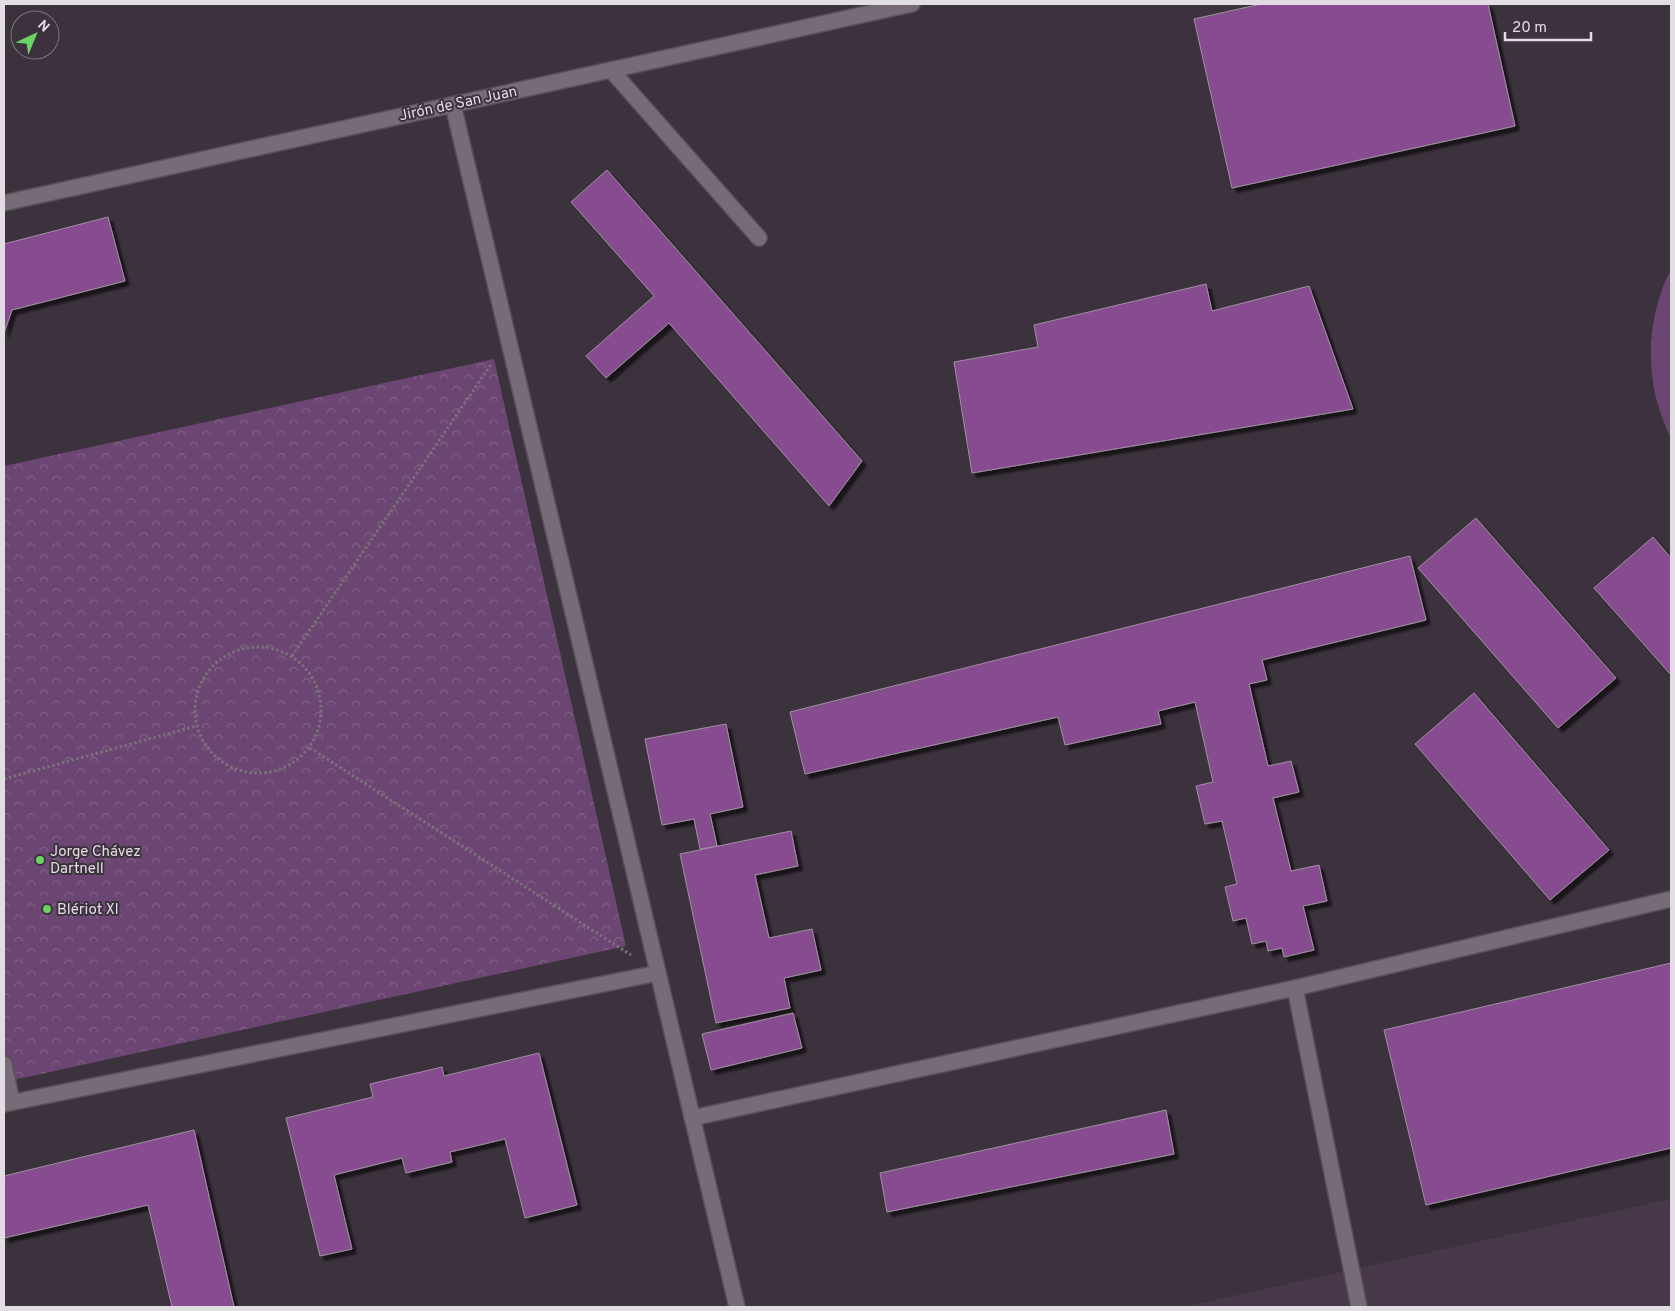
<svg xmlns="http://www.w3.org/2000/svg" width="1675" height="1311" viewBox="0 0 1675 1311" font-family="Overpass,sans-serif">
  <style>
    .built { fill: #473949 }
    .park { fill: url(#park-crowns) }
    .garden { fill: #6c4672 }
    .building { fill: #874c90; stroke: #9e92a0; filter: url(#shadow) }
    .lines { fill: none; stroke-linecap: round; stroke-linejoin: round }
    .minor-casing { stroke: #585059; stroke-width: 18 }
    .path { stroke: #79717a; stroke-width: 3; stroke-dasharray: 2.5 2.5; stroke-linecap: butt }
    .minor { stroke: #776b78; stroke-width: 15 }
    .poi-dot { fill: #6bd363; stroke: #3c323d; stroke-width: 2 }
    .labels { text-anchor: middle; stroke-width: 4; stroke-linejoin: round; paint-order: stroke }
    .street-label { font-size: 15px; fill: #e2dce3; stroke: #3c323d }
    .poi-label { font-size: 15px; fill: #e2dce3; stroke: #3c323d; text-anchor: start }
  </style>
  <defs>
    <pattern id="park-crowns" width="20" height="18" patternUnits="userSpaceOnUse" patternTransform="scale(1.25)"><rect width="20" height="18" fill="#6c4672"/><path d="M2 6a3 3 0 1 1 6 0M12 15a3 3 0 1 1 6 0" fill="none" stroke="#816086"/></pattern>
    <filter id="shadow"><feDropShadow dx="4.5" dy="4.5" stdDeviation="1" flood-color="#0009"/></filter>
  </defs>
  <rect width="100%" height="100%" fill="#3c323d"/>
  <!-- built -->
  <polygon class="built" points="1671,1199 1671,1307 1184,1307 1350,1270"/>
  <!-- park -->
  <polygon class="park" points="494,359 626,946 4,1082 4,466"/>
  <!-- garden -->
  <path class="garden" d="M1671 269V438C1644 385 1644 322 1671 269Z"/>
  <!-- building -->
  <g class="building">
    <polygon points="1261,4 1488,4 1515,126 1232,188 1194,19"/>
    <polygon points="607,170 862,461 829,506 669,323 606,378 586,356 654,296 571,202"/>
    <polygon points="108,217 125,281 12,310 4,333 4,244"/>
    <polygon points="1206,284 1212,311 1309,286 1353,409 972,473 954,362 1038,347 1034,325"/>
    <polygon points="1476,518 1616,678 1558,728 1418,568"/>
    <polygon points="1653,537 1671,558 1671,675 1594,588"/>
    <polygon points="1410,556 1426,620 1262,660 1267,680 1249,684 1268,766 1291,761 1299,792 1273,798 1291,871 1319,865 1327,901 1303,906 1314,950 1284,957 1282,948 1268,951 1266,941 1252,944 1246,918 1233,921 1225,887 1237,884 1222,821 1205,824 1196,786 1213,782 1195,702 1158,711 1161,724 1065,745 1058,717 805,774 790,712"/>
    <polygon points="1474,693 1609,850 1550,900 1415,744"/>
    <polygon points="726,724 743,807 710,814 717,846 700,849 694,819 662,825 645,739"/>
    <polygon points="791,831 798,866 755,875 769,938 812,929 821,970 784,978 790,1008 716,1023 680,854"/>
    <polygon points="1671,963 1671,1148 1426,1205 1384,1030"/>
    <polygon points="793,1013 802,1048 711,1070 702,1034"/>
    <polygon points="539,1053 577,1205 525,1218 505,1139 450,1152 452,1162 406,1173 402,1158 334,1175 352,1249 320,1256 286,1118 373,1097 370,1084 442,1067 444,1076"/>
    <polygon points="1166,1110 1174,1154 887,1212 880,1173"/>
    <polygon points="194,1130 234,1307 172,1307 148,1205 4,1238 4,1176"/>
  </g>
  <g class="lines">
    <defs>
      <g id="minor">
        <polyline points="611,70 759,238"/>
        <polyline points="453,105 737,1307"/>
        <polyline points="4,203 912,4"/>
        <polyline points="1295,988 1359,1307"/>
        <polyline points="4,1064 12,1102"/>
        <polyline points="4,1104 658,973"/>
        <polyline points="692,1118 1295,988 1671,899"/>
      </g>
    </defs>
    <!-- minor casing -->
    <use href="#minor" class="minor-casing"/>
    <!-- path -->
    <g class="path">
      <circle cx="258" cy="710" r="63"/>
      <polyline points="292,656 492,363"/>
      <polyline points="310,748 631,955"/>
      <polyline points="4,779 196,726"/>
    </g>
    <!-- minor -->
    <use href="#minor" class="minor"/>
  </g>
  <!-- markers -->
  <g class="poi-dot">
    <circle cx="40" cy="860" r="5"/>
    <circle cx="47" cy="909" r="5"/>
  </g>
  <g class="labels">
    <!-- street labels -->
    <g class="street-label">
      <text transform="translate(458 103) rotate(-12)" y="5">Jirón de San Juan</text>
    </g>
    <!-- poi labels -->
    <g class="poi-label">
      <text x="50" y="856">Jorge Chávez<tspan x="50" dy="17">Dartnell</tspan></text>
      <text x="57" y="914">Blériot XI</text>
    </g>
  </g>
  <!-- border -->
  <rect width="1675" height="1311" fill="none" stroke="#e2dce3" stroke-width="10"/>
  <!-- north arrow -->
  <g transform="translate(35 35) rotate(44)"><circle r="24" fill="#3c323d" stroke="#7e767f"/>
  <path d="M0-4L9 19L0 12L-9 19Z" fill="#6bd363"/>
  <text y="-8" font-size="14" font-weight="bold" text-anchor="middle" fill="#e2dce3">N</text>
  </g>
  <!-- scale -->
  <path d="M1505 32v8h86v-8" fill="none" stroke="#e2dce3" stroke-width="2.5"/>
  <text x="1512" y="32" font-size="15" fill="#e2dce3" stroke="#3c323d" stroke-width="4" paint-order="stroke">20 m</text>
</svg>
